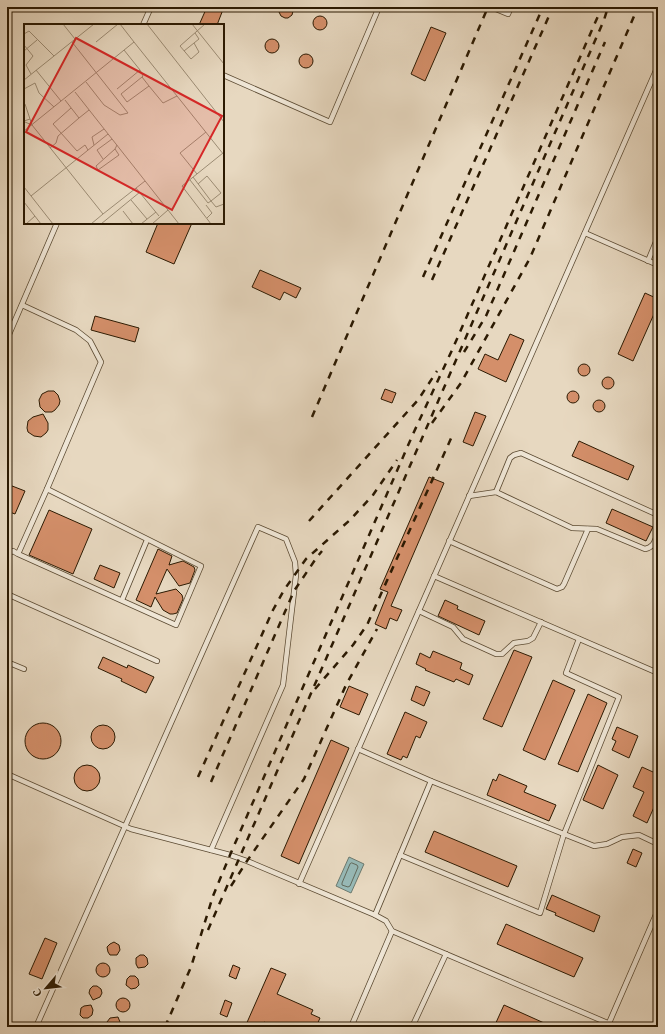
<svg xmlns="http://www.w3.org/2000/svg" width="665" height="1034" viewBox="0 0 665 1034" font-family="Vollkorn,serif">
  <style>
    .water { fill: #97b9b6; stroke: #6c796e }
    .lines { fill: none; stroke-linecap: round; stroke-linejoin: round }
    .shore { stroke: #626a5c; stroke-width: 1 }
    .building { fill: #d48f6a; stroke: #2c1a02 }
    .lane-casing { stroke: #5b4a32; stroke-width: 6 }
    .street-casing { stroke: #5b4a32; stroke-width: 10 }
    .lane { stroke: #efe6d6; stroke-width: 4.5 }
    .street { stroke: #efe6d6; stroke-width: 9 }
    .rail { stroke: #2c1a02; stroke-width: 2.5; stroke-dasharray: 7 7; stroke-linecap: butt }
    .inset-road { fill: none; stroke: #9c8c74; stroke-width: 1 }
    .view { fill: #d62828; fill-opacity: 0.15; stroke: #d62828; stroke-width: 2 }
    .inset-edge { fill: none; stroke: #2c1a02; stroke-width: 2 }
  </style>
  <rect width="100%" height="100%" fill="#e7d8c0"/>
  <filter id="stains"><feTurbulence type="fractalNoise" baseFrequency=".005" numOctaves="4"/><feColorMatrix values="0 0 0 0 .2 0 0 0 0 .09 0 0 0 0 .02 0 0 0 .5 -.17"/></filter>
  <radialGradient id="worn" r=".72"><stop offset=".6" stop-color="#630" stop-opacity="0"/><stop offset="1" stop-color="#630" stop-opacity=".3"/></radialGradient>
  <!-- water -->
  <polygon class="water" points="349,857 364,864 351,893 336,886"/>
  <g class="lines">
    <!-- shore -->
    <polygon class="shore" points="352,863 357,865 358,867 350,886 348,887 342,885 342,883 350,864"/>
  </g>
  <!-- building -->
  <g class="building">
    <polygon points="207,7 224,7 217,25 199,25"/>
    <polygon points="279,7 293,7 293,11 292,15 288,18 285,18 281,16 279,12"/>
    <circle cx="320" cy="23" r="7"/>
    <polygon points="431,27 446,33 425,81 411,74"/>
    <circle cx="272" cy="46" r="7"/>
    <circle cx="306" cy="61" r="7"/>
    <polygon points="158,223 192,223 174,264 146,252"/>
    <polygon points="260,270 301,288 296,298 284,292 280,300 252,287"/>
    <polygon points="645,293 658,299 658,305 633,361 618,354"/>
    <polygon points="95,316 139,328 135,342 91,330"/>
    <polygon points="510,334 524,340 506,382 478,369 485,354 498,360"/>
    <circle cx="584" cy="370" r="6"/>
    <circle cx="608" cy="383" r="6"/>
    <polygon points="385,389 396,393 392,403 381,399"/>
    <circle cx="573" cy="397" r="6"/>
    <polygon points="48,391 54,391 58,395 60,401 59,405 55,410 52,412 45,412 40,407 39,400 42,394"/>
    <circle cx="599" cy="406" r="6"/>
    <polygon points="475,412 486,416 473,446 463,442"/>
    <polygon points="43,414 48,423 48,430 46,433 41,437 34,436 28,432 27,428 28,421 33,417"/>
    <polygon points="579,441 634,466 628,480 572,456"/>
    <polygon points="429,477 444,483 391,606 402,610 397,621 390,618 386,629 375,624 388,592 380,589"/>
    <polygon points="7,484 25,491 15,514 7,511"/>
    <polygon points="612,509 653,527 646,541 606,523"/>
    <polygon points="49,510 92,529 73,574 29,555"/>
    <polygon points="158,549 172,556 169,565 183,561 194,567 195,570 190,583 179,586 167,569 156,594 176,589 182,595 183,599 177,613 173,614 170,614 163,610 155,597 151,607 136,600"/>
    <polygon points="100,565 120,573 114,588 94,579"/>
    <polygon points="445,600 458,606 457,609 485,621 479,635 438,616"/>
    <polygon points="514,650 532,657 502,727 483,719"/>
    <polygon points="433,651 462,663 460,669 473,675 469,685 456,679 454,682 425,670 426,669 416,664 420,653 430,658"/>
    <polygon points="103,657 127,668 128,665 154,677 146,693 121,681 122,679 98,668"/>
    <polygon points="553,680 575,690 545,760 523,750"/>
    <polygon points="349,686 368,694 359,715 340,707"/>
    <polygon points="416,686 430,692 424,706 411,700"/>
    <polygon points="588,694 607,703 578,772 558,764"/>
    <polygon points="405,712 427,722 420,738 416,736 407,758 403,756 401,760 387,754"/>
    <circle cx="43" cy="741" r="18"/>
    <circle cx="103" cy="737" r="12"/>
    <polygon points="617,727 638,736 629,758 612,750 616,741 612,739"/>
    <polygon points="331,740 349,748 299,864 281,856"/>
    <polygon points="658,761 658,798 647,823 633,816 644,792 633,787 642,767 653,772"/>
    <polygon points="598,765 618,775 603,809 583,800"/>
    <circle cx="87" cy="778" r="13"/>
    <polygon points="499,774 527,786 524,792 556,805 549,821 487,795 493,779 496,781"/>
    <polygon points="434,831 517,866 508,887 425,852"/>
    <polygon points="633,849 642,853 636,867 627,863"/>
    <polygon points="552,895 600,916 594,932 555,915 556,913 546,909"/>
    <polygon points="506,924 583,958 574,977 497,944"/>
    <polygon points="45,938 57,943 42,979 29,974"/>
    <polygon points="114,942 119,945 120,950 117,955 110,955 108,952 107,947 110,944"/>
    <polygon points="140,955 144,955 147,958 148,964 145,967 138,968 136,964 136,958"/>
    <circle cx="103" cy="970" r="7"/>
    <polygon points="233,965 240,968 236,979 229,976"/>
    <polygon points="271,968 286,974 277,994 313,1010 311,1014 320,1018 316,1027 275,1027 264,1022 262,1027 245,1027"/>
    <polygon points="130,976 135,976 138,979 139,985 136,988 131,989 126,985 127,979"/>
    <polygon points="93,986 97,986 101,989 102,993 100,997 93,1000 89,993 90,989"/>
    <circle cx="123" cy="1005" r="7"/>
    <polygon points="225,1000 232,1003 227,1017 220,1014"/>
    <polygon points="91,1005 93,1010 92,1015 88,1018 83,1018 80,1015 81,1008 84,1006"/>
    <polygon points="504,1005 553,1027 494,1027"/>
    <polygon points="118,1017 120,1022 120,1027 107,1027 107,1022 110,1018"/>
  </g>
  <g class="lines">
    <defs>
      <g id="lane">
        <polyline points="491,7 508,14 511,7"/>
        <polyline points="143,25 151,7"/>
        <polyline points="223,75 330,122 379,7"/>
        <polyline points="585,233 658,265"/>
        <polyline points="648,261 658,237"/>
        <polyline points="22,305 76,330 90,341 101,362 47,489"/>
        <polyline points="7,339 57,223"/>
        <polyline points="496,492 510,458 514,455 521,453 658,515"/>
        <path d="M469 496 496 492 572 528 597 529 645 549C654 547 654 542 658 533"/>
        <polyline points="449,541 557,589 562,587 564,584 588,529"/>
        <polyline points="7,554 13,551 18,554 176,625 201,566 47,489 18,554"/>
        <polyline points="434,576 658,673"/>
        <polyline points="7,594 157,661"/>
        <polyline points="122,600 147,540"/>
        <polyline points="419,611 453,627 463,639 496,654 502,654 514,643 528,641 533,638 541,622"/>
        <polyline points="7,662 24,669"/>
        <polyline points="358,749 431,781 375,915"/>
        <polyline points="7,774 131,829 230,855 247,861 375,915 386,921 392,931 617,1027"/>
        <polyline points="431,781 594,846 607,844 622,837 639,835 658,844"/>
        <polyline points="400,855 540,913 564,834 619,697 566,673 579,639"/>
        <polyline points="299,884 658,66"/>
        <polyline points="609,1023 658,910"/>
        <polyline points="36,1027 258,527 286,539 295,562 296,575 283,685 211,850"/>
        <polyline points="351,1027 392,931"/>
        <polyline points="413,1027 414,1023 446,954"/>
      </g>
      <polyline id="street" points="7,12 9,7"/>
    </defs>
    <!-- lane casing -->
    <use href="#lane" class="lane-casing"/>
    <!-- street casing -->
    <use href="#street" class="street-casing"/>
    <!-- lane -->
    <use href="#lane" class="lane"/>
    <!-- street -->
    <use href="#street" class="street"/>
    <!-- rail -->
    <g class="rail">
      <polyline points="423,277 543,7"/>
      <polyline points="432,280 553,7"/>
      <polyline points="464,352 486,316 605,42"/>
      <polyline points="312,417 488,7"/>
      <polyline points="432,423 461,383 530,258 638,7"/>
      <polyline points="309,521 418,400 437,371"/>
      <polyline points="315,689 353,645 367,625 453,434"/>
      <polyline points="198,777 273,610 284,590 306,559 350,520 373,495 397,460"/>
      <polyline points="211,782 294,591 317,557 322,551"/>
      <polyline points="231,886 247,861 304,779 346,685 377,629"/>
      <polyline points="208,930 604,20 608,7"/>
      <polyline points="165,1027 191,967 213,896 230,855 413,434 453,348 602,7"/>
    </g>
  </g>
  <!-- overview -->
  <g transform="translate(24 24)">
    <rect width="200" height="200" fill="#e7d8c0"/>
    <path class="inset-road" d="M39 0 51 15M123 0 200 98M168 0 200 40M171 9 175 15 170 19 175 28 167 35 156 22 181 0M0 10 5 7 30 32M48 18 104 89 96 91 80 81 62 58M72 18 94 0M110 18 200 131M0 21 9 32 2 41 7 50M0 27 13 16M160 27 170 19M12 46 37 77M116 46 119 52 118 53 97 70 103 78 125 62 118 53M0 56 70 0M125 62 139 79 153 72M0 65 11 59 15 69 30 83M93 65 116 46 100 26M51 68 144 186M41 76 55 94 65 86M47 84 29 100 53 127 61 121 64 126M0 97 6 95 1 80M1 98 8 101 6 95M8 101 79 190 67 200M0 107 110 18 96 0M70 121 68 113 80 105M26 124 32 119 34 112 55 94M91 125 72 142 74 146 95 131 91 125 93 121M79 135 73 126 88 115M173 150 156 129 182 108M166 156 184 179 187 177 169 153M174 160 183 152 197 169 187 177 192 183 200 180M0 163 29 200M112 164 135 192M7 172 84 110M107 176 123 195M0 178 17 200M182 181 188 189 183 194M99 187 109 200M79 190 121 157M2 200 11 192M77 200 116 168M117 200 132 188M128 200 144 186 155 200M187 200 158 162 199 129"/>
    <path class="view" d="M52 14 198 92 148 186 2 108Z"/>
    <rect width="200" height="200" class="inset-edge"/>
  </g>
  <!-- margin -->
  <rect width="665" height="1034" fill="none" stroke="#e7d8c0" stroke-width="24"/>
  <rect x="8" y="8" width="649" height="1018" fill="none" stroke="#2c1a02" stroke-width="2"/>
  <rect x="12" y="12" width="641" height="1010" fill="none" stroke="#2c1a02"/>
  <!-- north arrow -->
  <g transform="translate(46 988) rotate(242)" stroke="#efe6d6" stroke-width="3" paint-order="stroke">
  <path d="M0-3L7 15L0 10L-7 15Z" fill="#2c1a02"/>
  <text y="-6" font-size="11" font-weight="bold" text-anchor="middle" fill="#2c1a02">С</text>
  </g>
  <rect width="100%" height="100%" filter="url(#stains)"/>
  <rect width="100%" height="100%" fill="url(#worn)"/>
</svg>
